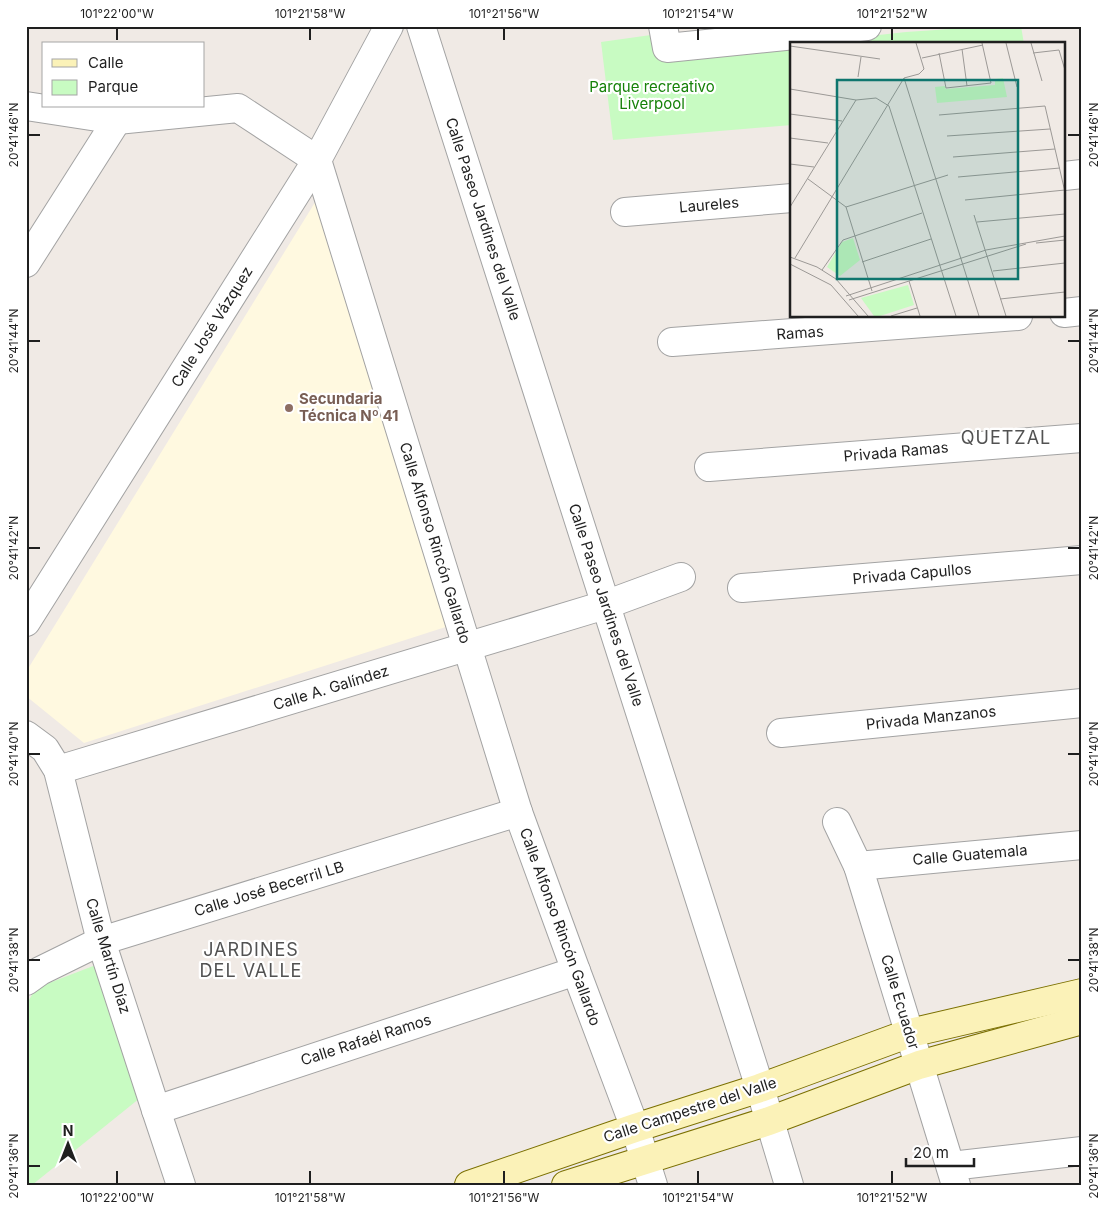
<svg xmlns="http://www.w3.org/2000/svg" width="1108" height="1211" viewBox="0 0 1108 1211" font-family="Inter,sans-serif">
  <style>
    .education { fill: #fff9e0 }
    .park { fill: #c8fbc2 }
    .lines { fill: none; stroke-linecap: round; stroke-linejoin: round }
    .street-casing { stroke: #a3a3a3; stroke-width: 30 }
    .secondary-casing { stroke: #7b7002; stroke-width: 30 }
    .street { stroke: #fff; stroke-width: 28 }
    .secondary { stroke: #fbf2b8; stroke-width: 28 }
    .ticks { fill: none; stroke: #1f1f1f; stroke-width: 2 }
    .education-dot { fill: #8d6e63; stroke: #fff; stroke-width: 2 }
    .labels { text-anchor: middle; stroke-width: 4.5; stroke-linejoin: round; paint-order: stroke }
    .park-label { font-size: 15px; fill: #168209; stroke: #fff }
    .street-label { font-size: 15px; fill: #1f1f1f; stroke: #fff }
    .education-label { font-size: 15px; font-weight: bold; fill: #785e54; stroke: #fff; text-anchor: start }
    .quarter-label { font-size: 18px; letter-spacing: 1px; fill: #525252; stroke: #fff }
    .inset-road { fill: none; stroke: #9c9996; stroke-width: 1 }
    .view { fill: #0f766e; fill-opacity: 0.15; stroke: #0f766e; stroke-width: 2.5 }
    .inset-edge { fill: none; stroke: #1f1f1f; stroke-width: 2.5 }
    .neatline { fill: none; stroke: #1f1f1f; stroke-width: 2 }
    .ticks-label { font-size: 12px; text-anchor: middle; fill: #1f1f1f }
  </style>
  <rect width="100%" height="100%" fill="#f0eae5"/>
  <!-- education -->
  <polygon class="education" points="322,191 455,624 84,743 26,696 26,672"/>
  <!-- park -->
  <g class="park">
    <polygon points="966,26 1021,26 1024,44 797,44 906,32 965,28"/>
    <polygon points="658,34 792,44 792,125 613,140 601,42"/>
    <polygon points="101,963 140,1098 32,1185 26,1185 26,1005 36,988"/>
  </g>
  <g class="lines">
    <defs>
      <g id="street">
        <polyline points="421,26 760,1088 789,1185"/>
        <polyline points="663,26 667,48 795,35 867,26"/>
        <polyline points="26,106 117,120 238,108 317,160 518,812 576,971 635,1128 653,1185"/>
        <polyline points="1064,176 1082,174"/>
        <polyline points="625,212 792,198"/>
        <polyline points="26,263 117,120"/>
        <polyline points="1064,313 1082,311"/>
        <polyline points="672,342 1018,316"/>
        <polyline points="709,467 1082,438"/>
        <polyline points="742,588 1082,560"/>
        <polyline points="26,622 317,160 389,26"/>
        <polyline points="781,733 1082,703"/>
        <polyline points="26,735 45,749 58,770 101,941 156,1110 181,1185"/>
        <polyline points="58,770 605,605 681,577"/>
        <polyline points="837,822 858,866 956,1185"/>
        <polyline points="858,866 1082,845"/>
        <polyline points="26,981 40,971 101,941 518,812"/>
        <polyline points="156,1110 576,971"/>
        <polyline points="951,1166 1082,1151"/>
      </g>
      <g id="secondary">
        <polyline points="469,1185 635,1128 760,1088 910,1033 1082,993"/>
        <polyline points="566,1185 769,1121 919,1065 1082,1020"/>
      </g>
    </defs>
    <!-- street casing -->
    <use href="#street" class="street-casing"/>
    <!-- secondary casing -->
    <use href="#secondary" class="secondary-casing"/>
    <!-- street -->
    <use href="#street" class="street"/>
    <!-- secondary -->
    <use href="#secondary" class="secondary"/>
  </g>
  <!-- ticks -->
  <path class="ticks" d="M117 28V40M310 28V40M504 28V40M698 28V40M892 28V40M28 135H40M1068 135H1080M28 341H40M1068 341H1080M28 548H40M1068 548H1080M28 754H40M1068 754H1080M28 960H40M1068 960H1080M28 1166H40M1068 1166H1080M117 1171V1184M310 1171V1184M504 1171V1184M698 1171V1184M892 1171V1184"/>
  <!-- markers -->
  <circle class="education-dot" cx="289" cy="408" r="5"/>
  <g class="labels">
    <!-- park labels -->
    <g class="park-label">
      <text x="652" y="92">Parque recreativo<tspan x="652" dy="17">Liverpool</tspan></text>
    </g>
    <!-- street labels -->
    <g class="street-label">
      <text transform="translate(709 205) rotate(-5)" y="5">Laureles</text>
      <text transform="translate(483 219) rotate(72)" y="5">Calle Paseo Jardines del Valle</text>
      <text transform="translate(212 327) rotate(-58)" y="5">Calle José Vázquez</text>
      <text transform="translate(800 333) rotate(-4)" y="5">Ramas</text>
      <text transform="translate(896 452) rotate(-5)" y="5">Privada Ramas</text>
      <text transform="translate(435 543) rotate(73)" y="5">Calle Alfonso Rincón Gallardo</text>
      <text transform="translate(912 574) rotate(-5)" y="5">Privada Capullos</text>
      <text transform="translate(606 605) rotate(72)" y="5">Calle Paseo Jardines del Valle</text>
      <text transform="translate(331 688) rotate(-17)" y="5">Calle A. Galíndez</text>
      <text transform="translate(931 718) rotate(-6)" y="5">Privada Manzanos</text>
      <text transform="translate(970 855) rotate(-5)" y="5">Calle Guatemala</text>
      <text transform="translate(269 889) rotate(-17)" y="5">Calle José Becerril LB</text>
      <text transform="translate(560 927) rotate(70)" y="5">Calle Alfonso Rincón Gallardo</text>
      <text transform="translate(108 956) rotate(73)" y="5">Calle Martín Díaz</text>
      <text transform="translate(900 1002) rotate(73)" y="5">Calle Ecuador</text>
      <text transform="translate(366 1040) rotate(-18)" y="5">Calle Rafaél Ramos</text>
      <text transform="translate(690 1110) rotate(-18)" y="5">Calle Campestre del Valle</text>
    </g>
    <!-- education labels -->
    <g class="education-label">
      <text x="299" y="404">Secundaria<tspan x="299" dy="17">Técnica Nº 41</tspan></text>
    </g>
    <!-- quarter labels -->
    <g class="quarter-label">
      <text x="1006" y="444">QUETZAL</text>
      <text x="251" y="956">JARDINES<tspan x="251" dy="21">DEL VALLE</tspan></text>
    </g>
  </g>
  <!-- overview -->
  <g transform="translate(790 42)">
    <rect width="275" height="275" fill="#f0eae5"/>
    <path d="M213 36 217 55 147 61 145 45 155 44 156 47 205 43V37ZM63 196 70 218 50 234 37 225 52 200ZM118 243 124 263 90 274H84L71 256Z" fill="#c8fbc2"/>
    <path class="inset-road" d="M216 1 227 45M241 1 252 39M0 4 90 17M172 7 177 44M149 11 156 46 201 41 192 1M243 11 269 8 275 28M132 16 193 3M68 35 71 15M114 36 189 274M114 36 129 32 134 27 126 1M0 47 66 58 86 56 99 64 166 274M0 72 52 79M149 73 255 64 275 150M157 94 260 87M0 96 38 101M163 115 265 107M0 122 24 125M168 135 270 126M18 137 56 165 82 249M175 158 275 148M0 165 66 58M56 165 158 133M184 173 216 274M187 180 275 172M246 201 275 198M0 215 27 225 46 237 78 274M5 216 114 36M72 220 141 197M0 222 41 243 68 274M32 228 53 198 132 171M203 229 275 221M119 239 130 274M56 254 196 208 275 194M210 257 275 250M59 258 236 202M101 274 127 266"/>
    <path class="view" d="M47 38H228V237H47Z"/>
    <rect width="275" height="275" class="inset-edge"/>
  </g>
  <!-- border -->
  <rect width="1108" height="1211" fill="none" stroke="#ffffff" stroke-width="55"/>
  <!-- legend -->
  <rect x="42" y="42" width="162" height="65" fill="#ffffff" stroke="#a5a5a5"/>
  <rect x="52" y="59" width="25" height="8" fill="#fbf2b8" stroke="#a5a5a5"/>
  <text x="88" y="68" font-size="15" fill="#1f1f1f">Calle</text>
  <rect x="52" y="80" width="25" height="15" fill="#c8fbc2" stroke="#a5a5a5"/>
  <text x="88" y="92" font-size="15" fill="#1f1f1f">Parque</text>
  <!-- north arrow -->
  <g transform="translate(68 1144)" stroke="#ffffff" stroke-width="4" paint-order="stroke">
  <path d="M0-4L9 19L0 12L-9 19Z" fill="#1f1f1f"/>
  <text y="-8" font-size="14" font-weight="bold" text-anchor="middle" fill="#1f1f1f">N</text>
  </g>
  <!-- scale -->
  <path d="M906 1158v8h68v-8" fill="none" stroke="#1f1f1f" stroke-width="2.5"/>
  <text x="913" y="1158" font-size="15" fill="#1f1f1f" stroke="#ffffff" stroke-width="4" paint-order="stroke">20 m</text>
  <rect x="28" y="28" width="1052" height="1156" class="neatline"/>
  <g class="ticks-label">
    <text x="117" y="18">101°22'00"W</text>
    <text x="310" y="18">101°21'58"W</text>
    <text x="504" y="18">101°21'56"W</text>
    <text x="698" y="18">101°21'54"W</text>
    <text x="892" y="18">101°21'52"W</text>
    <text transform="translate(14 135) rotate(-90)" y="4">20°41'46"N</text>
    <text transform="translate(1094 135) rotate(-90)" y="4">20°41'46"N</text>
    <text transform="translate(14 341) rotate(-90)" y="4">20°41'44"N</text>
    <text transform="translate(1094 341) rotate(-90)" y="4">20°41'44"N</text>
    <text transform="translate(14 548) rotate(-90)" y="4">20°41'42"N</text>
    <text transform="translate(1094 548) rotate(-90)" y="4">20°41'42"N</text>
    <text transform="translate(14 754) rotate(-90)" y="4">20°41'40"N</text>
    <text transform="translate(1094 754) rotate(-90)" y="4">20°41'40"N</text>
    <text transform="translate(14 960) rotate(-90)" y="4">20°41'38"N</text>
    <text transform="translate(1094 960) rotate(-90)" y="4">20°41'38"N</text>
    <text transform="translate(14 1166) rotate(-90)" y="4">20°41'36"N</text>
    <text transform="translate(1094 1166) rotate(-90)" y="4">20°41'36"N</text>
    <text x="117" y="1202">101°22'00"W</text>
    <text x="310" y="1202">101°21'58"W</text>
    <text x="504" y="1202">101°21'56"W</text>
    <text x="698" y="1202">101°21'54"W</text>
    <text x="892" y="1202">101°21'52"W</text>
  </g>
</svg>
